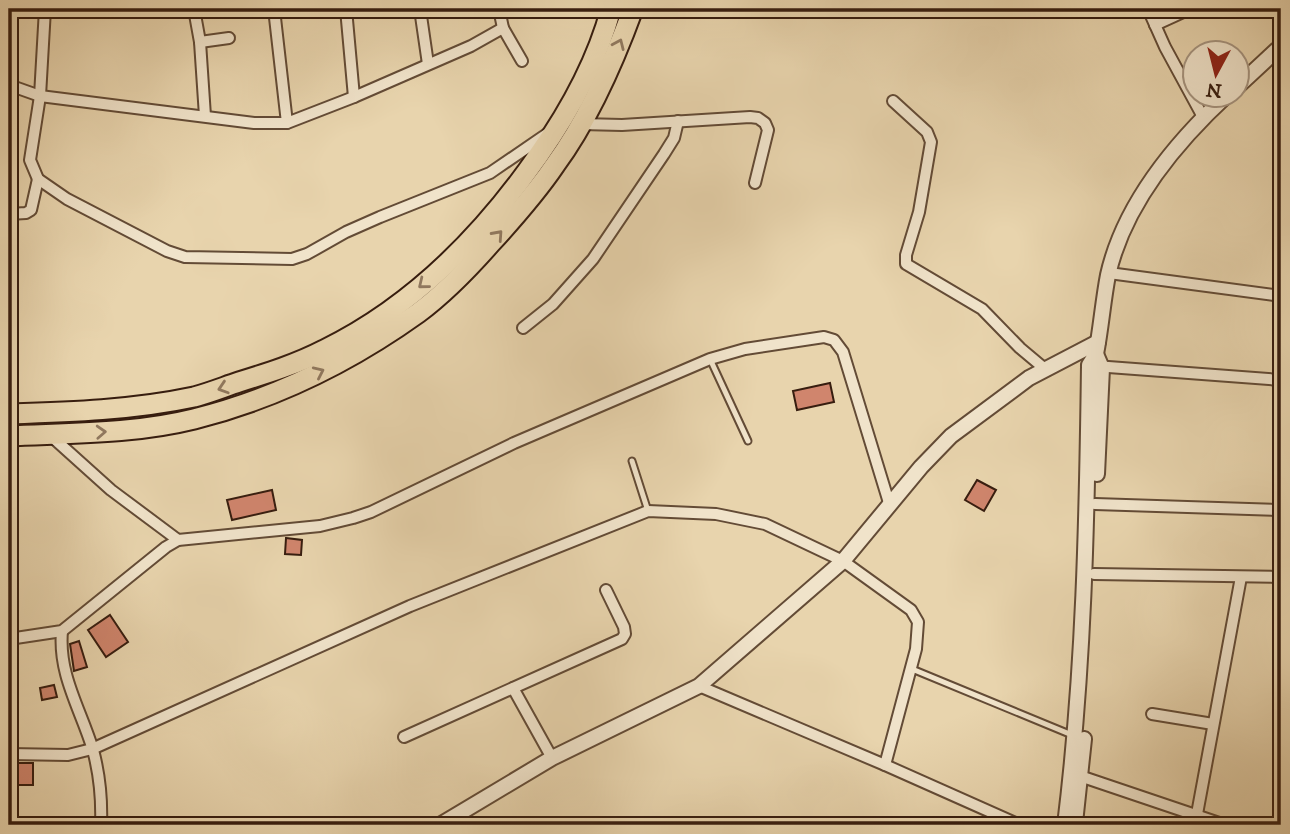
<svg xmlns="http://www.w3.org/2000/svg" width="1290" height="834" viewBox="0 0 1290 834" font-family="'IM FELL DW Pica',serif">
  <style>
    .building { fill: #d0856d; stroke: #371d0f; stroke-width: 2 }
    .lines { fill: none; stroke-linecap: round; stroke-linejoin: round }
    .service-casing { stroke: #634b36; stroke-width: 9 }
    .minor-casing { stroke: #634b36; stroke-width: 14 }
    .tertiary-casing { stroke: #634b36; stroke-width: 18 }
    .trunk-casing { stroke: #371d0f; stroke-width: 23 }
    .service { stroke: #f0e3ca; stroke-width: 5 }
    .minor { stroke: #f0e3ca; stroke-width: 10 }
    .tertiary { stroke: #f0e3ca; stroke-width: 14 }
    .trunk { stroke: #e8d4ad; stroke-width: 19 }
    .oneway { stroke: #90785e }
  </style>
  <rect width="100%" height="100%" fill="#e8d4ad"/>
  <filter id="stains"><feTurbulence type="fractalNoise" baseFrequency=".00286" numOctaves="4"/><feColorMatrix values="0 0 0 0 .2 0 0 0 0 .09 0 0 0 0 .02 0 0 0 .5 -.17"/></filter>
  <radialGradient id="worn" r=".72"><stop offset=".6" stop-color="#630" stop-opacity="0"/><stop offset="1" stop-color="#630" stop-opacity=".3"/></radialGradient>
  <!-- building -->
  <g class="building">
    <polygon points="830,383 834,402 797,410 793,391"/>
    <polygon points="977,480 996,490 984,511 965,500"/>
    <polygon points="272,490 276,510 232,520 227,500"/>
    <polygon points="286,538 302,540 301,555 285,554"/>
    <polygon points="110,615 128,642 106,657 88,630"/>
    <polygon points="79,641 87,667 74,671 70,644"/>
    <polygon points="54,685 57,697 42,700 40,688"/>
    <rect x="9" y="763" width="24" height="22"/>
  </g>
  <g class="lines">
    <defs>
      <g id="service">
        <polyline points="710,359 748,441"/>
        <polyline points="632,461 648,511"/>
        <polyline points="912,669 1072,735"/>
      </g>
      <g id="minor">
        <polyline points="45,9 40,96 30,160 38,179 67,199 167,251 185,257 292,259 307,254 346,232 380,217 490,173 547,134"/>
        <polyline points="194,9 200,42 205,116"/>
        <polyline points="274,9 287,123"/>
        <polyline points="346,9 354,97"/>
        <polyline points="420,9 428,64"/>
        <polyline points="499,9 503,28 522,61"/>
        <polyline points="1148,9 1165,47 1203,117"/>
        <polyline points="1155,25 1190,9"/>
        <polyline points="200,42 229,38"/>
        <polyline points="9,85 40,96 254,123 287,123 354,97 471,46 503,28"/>
        <polyline points="893,101 927,132 931,142 919,212 906,255 906,264 982,309 1020,348 1045,369"/>
        <polyline points="581,124 622,125 750,117 758,118 765,123 768,130 755,183"/>
        <polyline points="9,214 26,213 31,210 38,179"/>
        <polyline points="1109,273 1281,296"/>
        <polyline points="523,328 553,304 593,259 664,154 674,138 678,121"/>
        <polyline points="1095,366 1281,380"/>
        <polyline points="51,436 111,490 178,540"/>
        <polyline points="1095,504 1281,510"/>
        <polyline points="1094,574 1281,577"/>
        <path d="M62 631C58 675 81 710 93 750 100 776 102 799 101 825"/>
        <polyline points="9,639 62,631 166,547 178,540 320,526 353,518 371,512 514,443 710,359 745,349 824,337 834,340 843,352 890,506"/>
        <polyline points="1281,667 1279,685 1281,692"/>
        <polyline points="699,686 885,765 1020,825"/>
        <polyline points="513,688 552,758"/>
        <polyline points="1152,714 1213,724"/>
        <polyline points="404,737 622,639 625,634 624,627 606,590"/>
        <polyline points="9,754 68,755 92,749 410,606 648,511 716,514 765,524 843,561 911,610 918,622 916,649 885,765"/>
        <polyline points="1074,774 1225,825"/>
        <polyline points="1197,814 1241,577"/>
      </g>
      <g id="tertiary">
        <polyline points="1238,86 1281,46"/>
        <polyline points="1096,354 1102,368 1097,474"/>
        <polyline points="1075,823 1084,739"/>
        <polyline points="440,825 552,758 699,686 843,561 921,467 951,436 1029,378 1098,342"/>
        <path d="M1065 825C1084 672 1087 519 1089 365L1096 354C1101 328 1103 301 1108 275 1124 204 1176 142 1228 94"/>
      </g>
      <g id="trunk">
        <path d="M9 414C71 412 133 410 194 397 209 393 224 387 239 382 268 373 297 364 324 350 412 307 483 235 538 156 569 112 597 61 611 9"/>
        <path d="M9 436C70 433 134 434 194 419 274 399 351 361 418 313 445 293 469 268 491 243 513 219 536 193 555 165 588 120 614 61 633 9"/>
      </g>
    </defs>
    <!-- service casing -->
    <use href="#service" class="service-casing"/>
    <!-- minor casing -->
    <use href="#minor" class="minor-casing"/>
    <!-- tertiary casing -->
    <use href="#tertiary" class="tertiary-casing"/>
    <!-- trunk casing -->
    <use href="#trunk" class="trunk-casing"/>
    <!-- service -->
    <use href="#service" class="service"/>
    <!-- minor -->
    <use href="#minor" class="minor"/>
    <!-- tertiary -->
    <use href="#tertiary" class="tertiary"/>
    <!-- trunk -->
    <use href="#trunk" class="trunk"/>
  </g>
  <!-- one-way arrows -->
  <defs><path id="oneway-chevron" d="M-2-3.5L2.5 0L-2 3.5" fill="none" stroke-width="1.6" stroke-linecap="round" stroke-linejoin="round" transform="scale(1.75)"/></defs>
  <g class="oneway">
    <use href="#oneway-chevron" transform="translate(619 44) rotate(-66)"/>
    <use href="#oneway-chevron" transform="translate(498 235) rotate(-48)"/>
    <use href="#oneway-chevron" transform="translate(423 284) rotate(141)"/>
    <use href="#oneway-chevron" transform="translate(319 372) rotate(-25)"/>
    <use href="#oneway-chevron" transform="translate(223 388) rotate(162)"/>
    <use href="#oneway-chevron" transform="translate(101 432) rotate(-3)"/>
  </g>
  <!-- margin -->
  <rect width="1290" height="834" fill="none" stroke="#e8d4ad" stroke-width="35"/>
  <rect x="10" y="10" width="1269" height="813" fill="none" stroke="#371d0f" stroke-width="3.5"/>
  <rect x="18" y="18" width="1255" height="799" fill="none" stroke="#371d0f" stroke-width="2"/>
  <!-- north arrow -->
  <g transform="translate(1216 74) rotate(187)"><circle r="33" fill="#f0e3ca" stroke="#a6947f" stroke-width="2"/>
  <path d="M0-5L12 26L0 18L-12 26Z" fill="#8f2418"/>
  <text y="-10" font-size="19" font-weight="bold" text-anchor="middle" fill="#371d0f">N</text>
  </g>
  <rect width="100%" height="100%" filter="url(#stains)"/>
  <rect width="100%" height="100%" fill="url(#worn)"/>
</svg>
